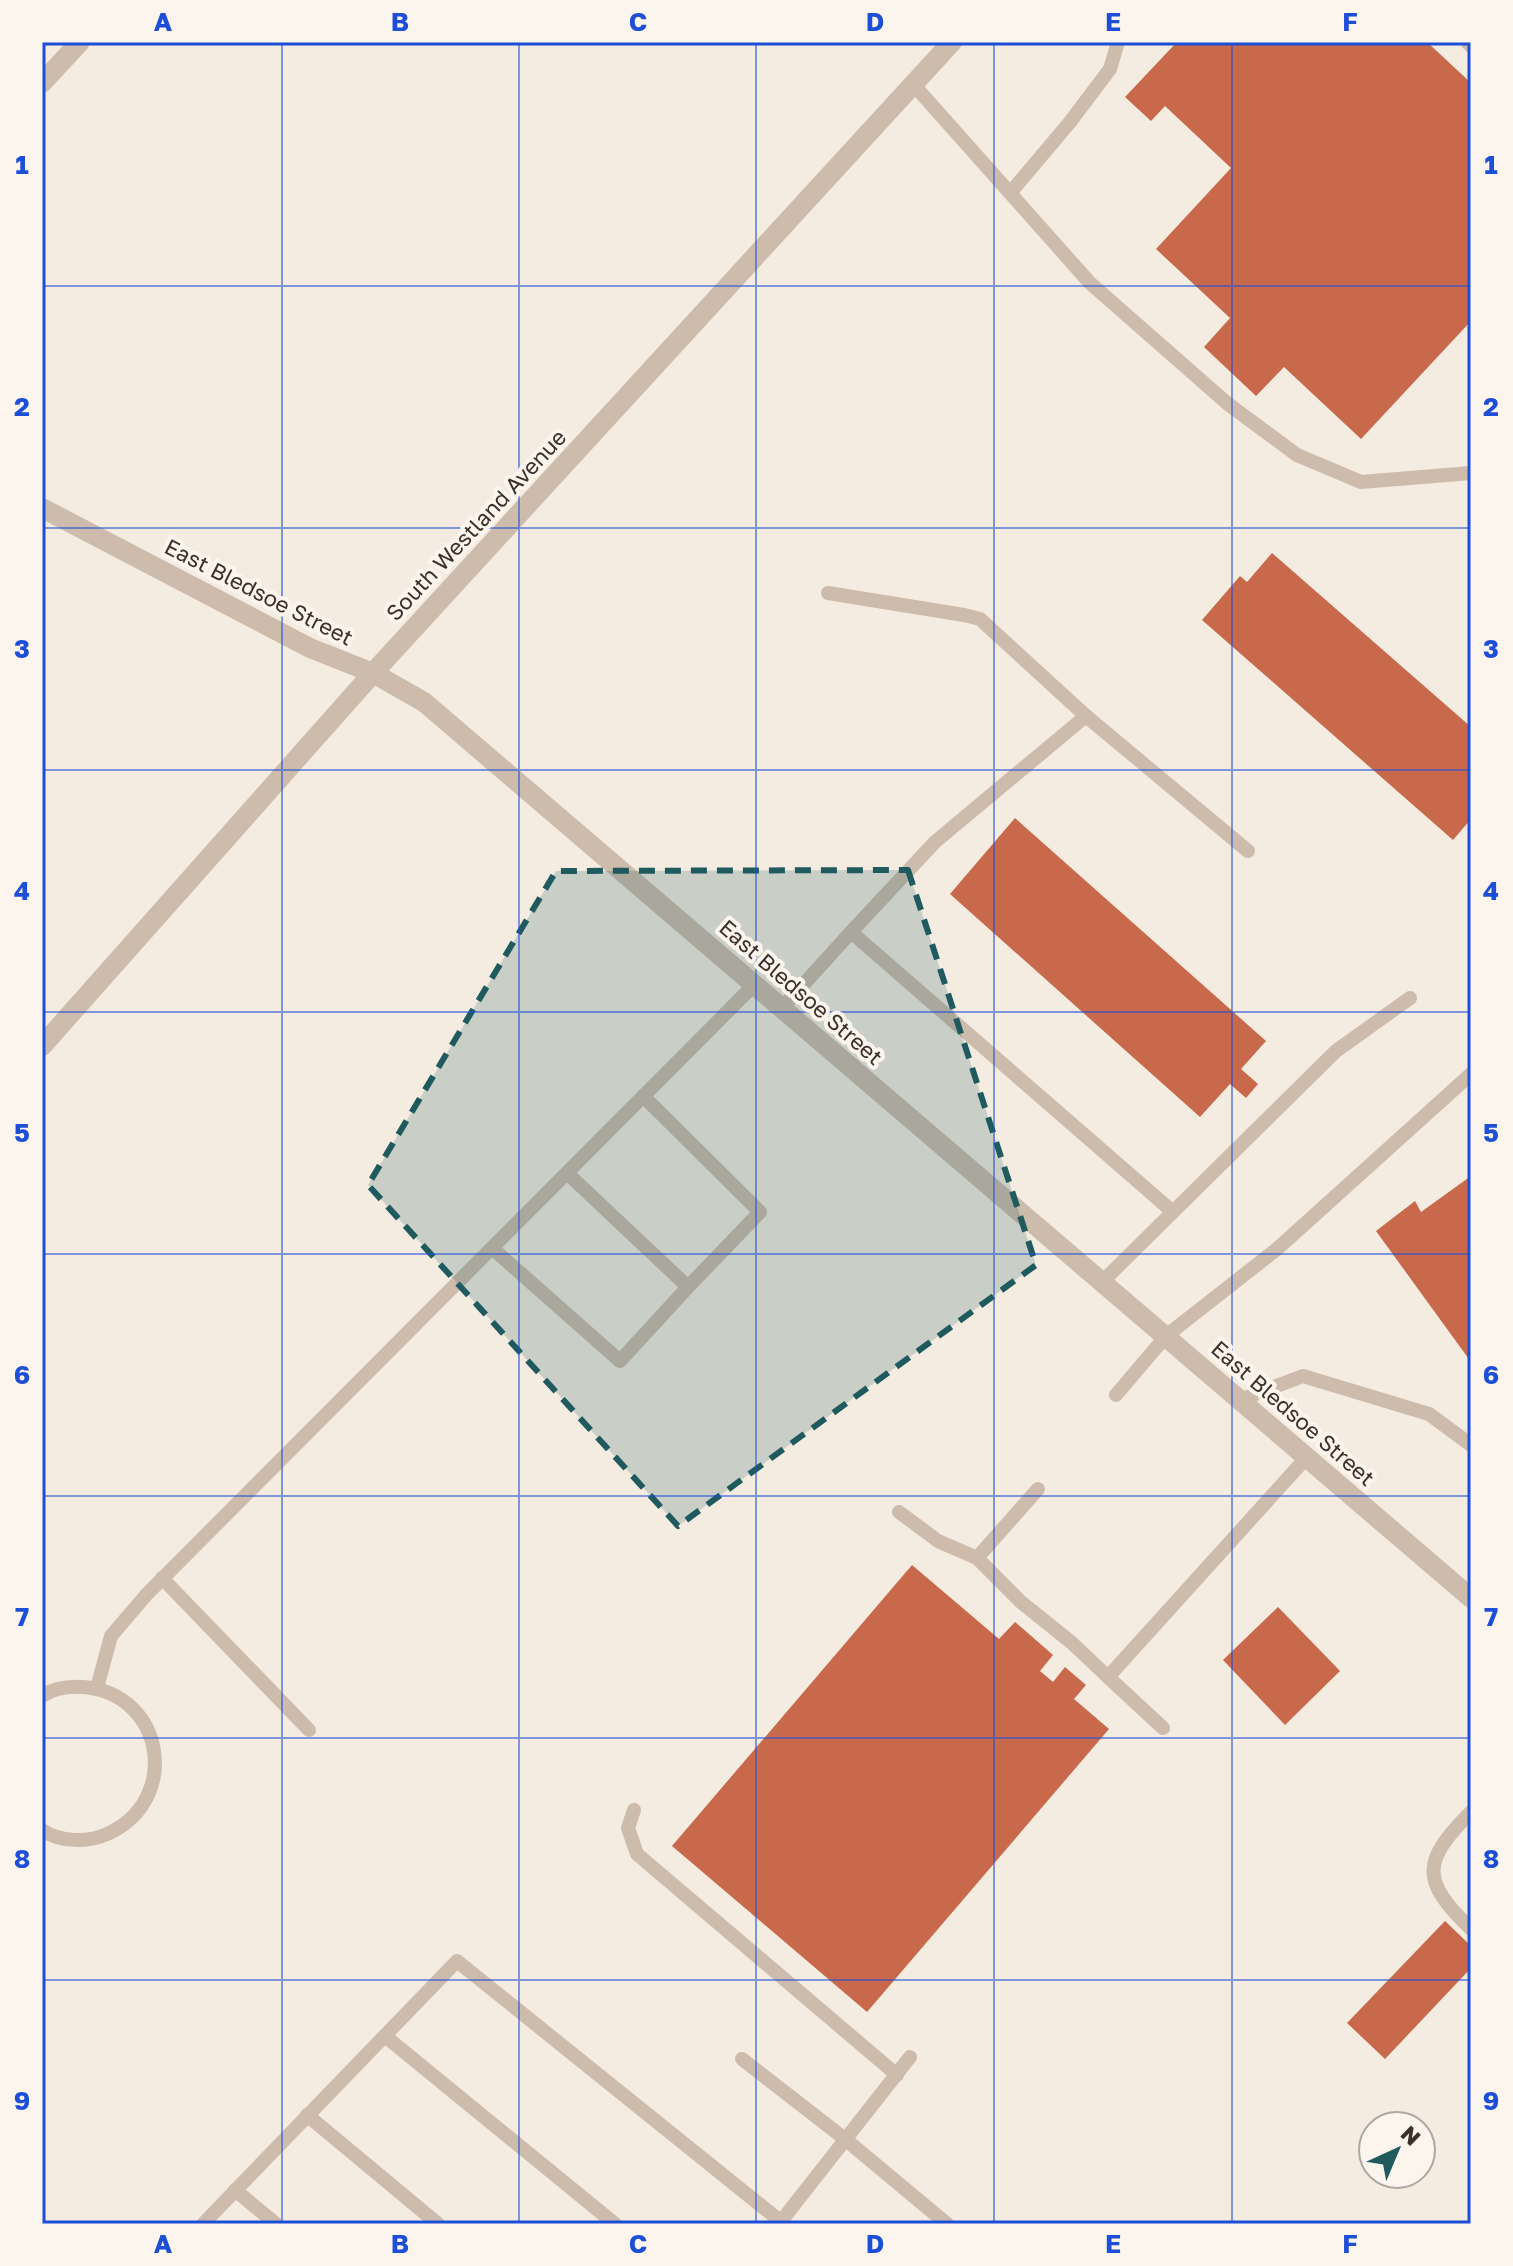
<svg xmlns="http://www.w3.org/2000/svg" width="1513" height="2266" viewBox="0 0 1513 2266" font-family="'Golos Text',sans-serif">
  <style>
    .building { fill: #c8694b }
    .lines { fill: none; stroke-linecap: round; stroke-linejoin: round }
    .lane { stroke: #cdbbac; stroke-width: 14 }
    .street { stroke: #cdbbac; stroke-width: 20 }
    .marked { fill: #1f5a5e; fill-opacity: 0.2; stroke: #1f5a5e; stroke-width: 6; stroke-dasharray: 16 10; stroke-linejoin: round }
    .grid { fill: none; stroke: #1d4ed8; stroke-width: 2; stroke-opacity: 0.55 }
    .labels { text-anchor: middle; stroke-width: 8; stroke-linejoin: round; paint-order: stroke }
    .street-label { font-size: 22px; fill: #3b302b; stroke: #fbf5ee }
    .neatline { fill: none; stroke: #1d4ed8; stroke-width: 3 }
    .grid-label { font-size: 26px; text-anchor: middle; font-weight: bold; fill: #1d4ed8 }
  </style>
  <rect width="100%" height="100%" fill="#f4ebe1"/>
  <!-- building -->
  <g class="building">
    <polygon points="1177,42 1427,42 1471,83 1471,321 1361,439 1284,367 1256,396 1204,347 1230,318 1156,249 1231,168 1165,106 1151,121 1125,97"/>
    <polygon points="1272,553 1471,727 1471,819 1453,840 1202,620 1240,576 1247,582"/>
    <polygon points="1015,818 1266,1041 1241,1069 1258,1084 1246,1098 1230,1084 1200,1117 950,894"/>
    <polygon points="1471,1176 1471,1362 1376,1231 1415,1201 1421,1212"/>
    <polygon points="912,1565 999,1639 1015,1622 1053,1655 1040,1671 1053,1682 1065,1667 1086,1685 1074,1699 1109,1729 867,2012 672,1846"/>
    <polygon points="1278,1607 1340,1671 1285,1725 1223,1660"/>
    <polygon points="1445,1921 1471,1946 1471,1968 1385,2059 1347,2023"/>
  </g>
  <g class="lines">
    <!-- lane -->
    <g class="lane">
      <polyline points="1467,42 1471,46"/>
      <polyline points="913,84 1090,283 1228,404 1297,455 1361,482 1471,473"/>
      <polyline points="1011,192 1070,122 1110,69 1118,42"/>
      <polyline points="828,593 964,615 980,619 1086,716"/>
      <polyline points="851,932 935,842 1086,716 1248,851"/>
      <polyline points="783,1007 851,932 1173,1212"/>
      <polyline points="567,1173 688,1287 760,1212 643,1096"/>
      <polyline points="492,1248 620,1361 688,1287"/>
      <polyline points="1102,1282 1336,1051 1410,998"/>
      <polyline points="1116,1395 1166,1336 1277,1249 1471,1074"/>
      <polyline points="1240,1400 1303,1376 1429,1414 1471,1445"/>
      <polyline points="899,1512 938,1541 977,1558 1038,1489"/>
      <polyline points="977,1558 1021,1602 1072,1643 1108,1677"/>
      <polyline points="162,1578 309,1730"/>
      <polyline points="97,1688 111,1636 147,1594 755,984"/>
      <path d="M42 1696C54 1688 69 1686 83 1687 165 1693 182 1801 107 1834 88 1843 59 1842 42 1830"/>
      <polyline points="1163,1728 1108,1677 1307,1457"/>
      <polyline points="634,1810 628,1828 637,1854 897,2075"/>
      <path d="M1471 1812C1422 1861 1420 1880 1471 1929"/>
      <polyline points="385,2036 615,2224"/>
      <polyline points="742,2059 845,2139 947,2224"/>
      <polyline points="307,2115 438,2224"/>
      <polyline points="235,2190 276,2224"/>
      <polyline points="203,2224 457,1961 784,2224"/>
      <polyline points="779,2224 910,2057"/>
    </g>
    <!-- street -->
    <g class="street">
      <polyline points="42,83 80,42"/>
      <polyline points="42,508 310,648 373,673 424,702 1471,1598"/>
      <polyline points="42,1046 373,673 952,42"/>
    </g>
  </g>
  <!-- marked area -->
  <path class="marked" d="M908 870 1036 1265 678 1526 368 1185 556 871Z"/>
  <!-- grid -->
  <path class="grid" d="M282 42V2224M519 42V2224M756 42V2224M994 42V2224M1232 42V2224M42 286H1471M42 528H1471M42 770H1471M42 1012H1471M42 1254H1471M42 1496H1471M42 1738H1471M42 1980H1471"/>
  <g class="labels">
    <!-- street labels -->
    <g class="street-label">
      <text transform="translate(476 525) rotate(-47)" y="8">South Westland Avenue</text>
      <text transform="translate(259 592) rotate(27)" y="8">East Bledsoe Street</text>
      <text transform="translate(801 992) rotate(41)" y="8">East Bledsoe Street</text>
      <text transform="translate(1293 1413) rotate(41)" y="8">East Bledsoe Street</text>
    </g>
  </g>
  <!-- border -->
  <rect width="1513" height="2266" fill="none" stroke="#fbf5ee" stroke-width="88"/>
  <!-- north arrow -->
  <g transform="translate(1397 2150) rotate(44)"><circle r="38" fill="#fbf5ee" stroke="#aea6a0" stroke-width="2"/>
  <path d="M0-6L14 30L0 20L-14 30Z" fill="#1f5a5e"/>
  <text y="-12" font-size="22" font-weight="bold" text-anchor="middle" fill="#3b302b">N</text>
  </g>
  <rect x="44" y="44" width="1425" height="2178" class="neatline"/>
  <g class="grid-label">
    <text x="163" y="31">A</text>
    <text x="400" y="31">B</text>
    <text x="638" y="31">C</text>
    <text x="875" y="31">D</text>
    <text x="1113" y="31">E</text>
    <text x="1350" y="31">F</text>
    <text x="22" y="174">1</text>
    <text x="1491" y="174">1</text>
    <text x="22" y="416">2</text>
    <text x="1491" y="416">2</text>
    <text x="22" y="658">3</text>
    <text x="1491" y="658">3</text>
    <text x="22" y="900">4</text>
    <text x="1491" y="900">4</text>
    <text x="22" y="1142">5</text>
    <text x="1491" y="1142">5</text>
    <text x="22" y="1384">6</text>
    <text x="1491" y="1384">6</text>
    <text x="22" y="1626">7</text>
    <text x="1491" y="1626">7</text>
    <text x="22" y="1868">8</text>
    <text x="1491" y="1868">8</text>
    <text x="22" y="2110">9</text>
    <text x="1491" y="2110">9</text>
    <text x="163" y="2253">A</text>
    <text x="400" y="2253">B</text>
    <text x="638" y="2253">C</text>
    <text x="875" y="2253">D</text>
    <text x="1113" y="2253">E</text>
    <text x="1350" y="2253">F</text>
  </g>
</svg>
